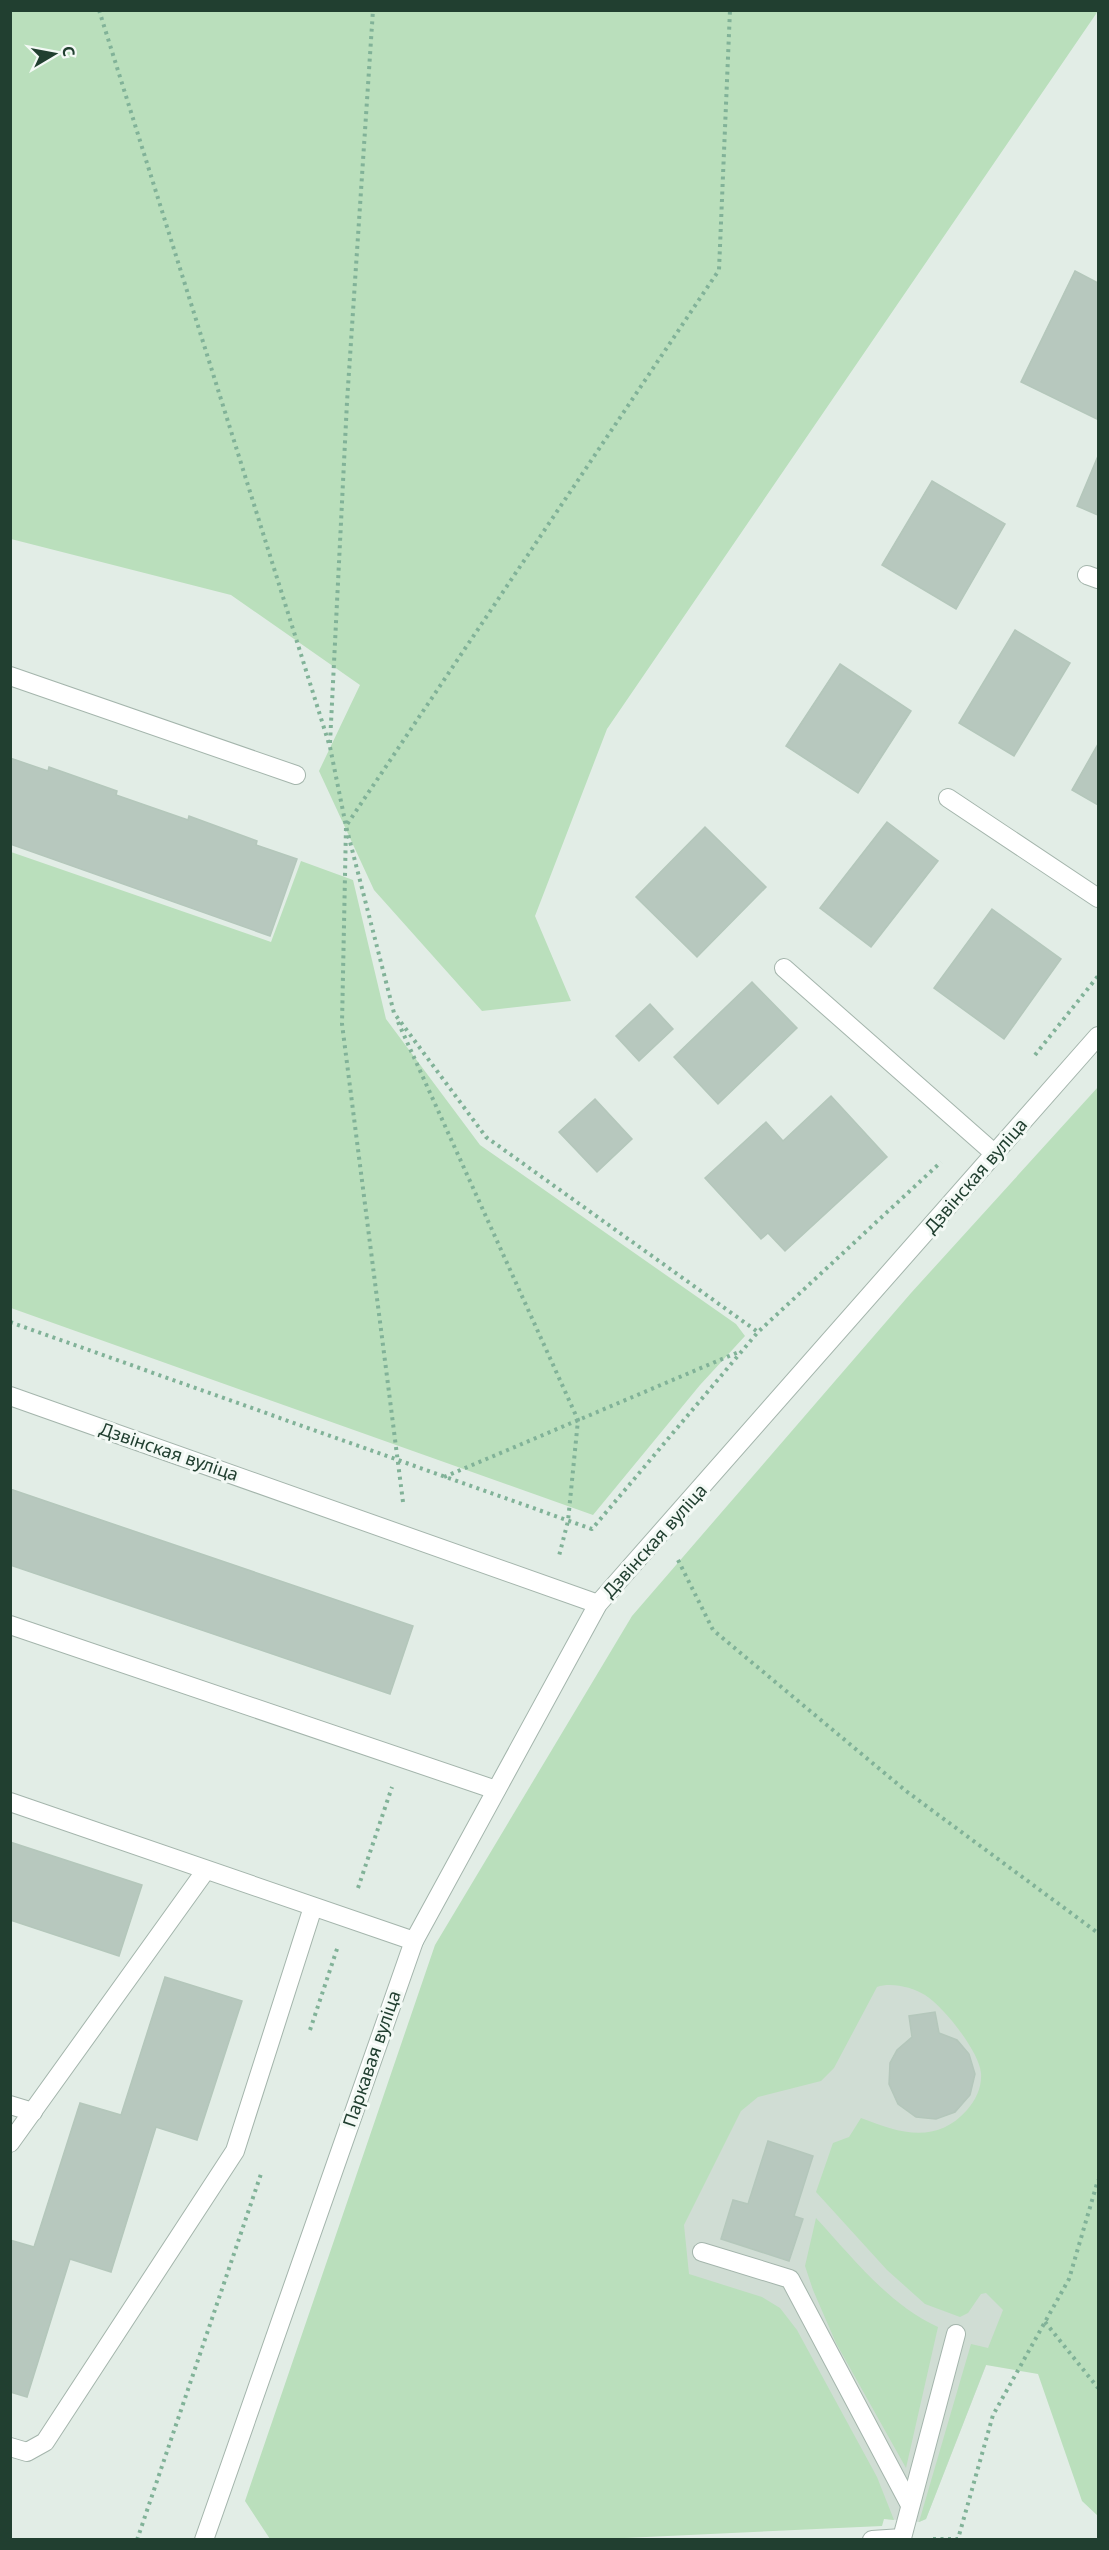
<svg xmlns="http://www.w3.org/2000/svg" width="1109" height="2550" viewBox="0 0 1109 2550" font-family="'Noto Sans',sans-serif">
  <style>
    .built { fill: #d0ddd4 }
    .green { fill: #badfbc }
    .building { fill: #b7c8be; stroke: #b4c7bb; stroke-width: 1.5 }
    .lines { fill: none; stroke-linecap: round; stroke-linejoin: round }
    .lane-casing { stroke: #a4b5ac; stroke-width: 20 }
    .street-casing { stroke: #a4b5ac; stroke-width: 20 }
    .path { stroke: #81b298; stroke-width: 4; stroke-dasharray: 3 4.5; stroke-linecap: butt }
    .lane { stroke: #fff; stroke-width: 18 }
    .street { stroke: #fff; stroke-width: 18 }
    .labels { text-anchor: middle; stroke-width: 6; stroke-linejoin: round; paint-order: stroke }
    .street-label { font-size: 18px; fill: #213f30; stroke: #f3f9f5 }
  </style>
  <rect width="100%" height="100%" fill="#e2ede6"/>
  <!-- built -->
  <polygon class="built" points="907,1801 1098,2079 926,2519 919,2522 704,2502 666,2158"/>
  <!-- green -->
  <g class="green">
    <polygon points="10,11 1098,11 607,729 535,916 571,1001 482,1011 374,890 319,771 360,685 231,595 11,539"/>
    <polygon points="11,852 271,942 301,861 353,880 386,1019 480,1145 736,1324 745,1336 700,1385 593,1515 11,1308"/>
    <path d="M1098 1087V2516L1082 2501 1038 2374 986 2365 926 2519 919 2522 971 2344 988 2348 1003 2310 986 2293 981 2294 968 2313 960 2317 925 2304 887 2270 816 2192 833 2143 849 2137 861 2118C899 2133 936 2145 967 2110 976 2100 982 2087 981 2073 979 2051 943 2006 925 1995 912 1987 891 1982 877 1987L834 2068 821 2081 758 2097 741 2111 684 2225 689 2274 762 2297 780 2308 797 2330 877 2477 894 2520 884 2519 882 2526 582 2540 270 2539 245 2501 435 1945 632 1616 911 1293Z"/>
    <path d="M816 2218C853 2258 888 2304 938 2327L906 2468 836 2343 813 2290 805 2266Z"/>
  </g>
  <!-- building -->
  <g class="building">
    <polygon points="1075,271 1098,283 1097,419 1021,382"/>
    <polygon points="1098,456 1098,515 1077,506"/>
    <polygon points="932,481 1005,524 956,609 882,565"/>
    <polygon points="1015,630 1070,663 1014,756 959,723"/>
    <polygon points="840,664 911,711 858,793 786,746"/>
    <polygon points="1098,744 1098,805 1072,790"/>
    <polygon points="10,758 48,771 49,767 117,791 116,795 188,820 189,816 257,841 256,845 297,859 270,936 10,844"/>
    <polygon points="887,822 938,861 871,947 820,908"/>
    <polygon points="705,827 766,887 697,957 636,897"/>
    <polygon points="992,909 1061,959 1004,1039 934,988"/>
    <polygon points="752,982 797,1028 718,1104 674,1057"/>
    <polygon points="650,1004 673,1029 639,1061 616,1036"/>
    <polygon points="831,1096 887,1157 785,1251 768,1233 761,1239 705,1178 766,1122 783,1141"/>
    <polygon points="595,1099 632,1139 597,1172 559,1132"/>
    <polygon points="10,1489 413,1626 390,1694 10,1565"/>
    <polygon points="10,1842 142,1885 119,1956 10,1920"/>
    <polygon points="165,1977 242,2001 197,2140 156,2127 111,2272 70,2259 27,2397 10,2392 10,2240 34,2247 80,2103 121,2115"/>
    <polygon points="935,2012 939,2033 957,2040 969,2054 975,2074 970,2095 955,2112 936,2119 916,2117 898,2104 889,2084 890,2063 897,2050 912,2037 909,2016"/>
    <polygon points="768,2141 813,2156 794,2216 803,2219 789,2261 721,2239 733,2200 748,2204"/>
  </g>
  <g class="lines">
    <defs>
      <g id="lane">
        <polyline points="1087,575 1098,579"/>
        <polyline points="10,676 296,775"/>
        <polyline points="948,798 1098,898"/>
        <polyline points="784,968 995,1154"/>
        <polyline points="10,1625 496,1790"/>
        <polyline points="10,1802 414,1941"/>
        <polyline points="10,2105 33,2112"/>
        <polyline points="10,2143 206,1870"/>
        <polyline points="702,2252 790,2279 909,2503"/>
        <polyline points="10,2447 27,2452 45,2442 235,2151 313,1907"/>
        <polyline points="872,2540 902,2538 956,2334"/>
      </g>
      <g id="street">
        <polyline points="10,1396 598,1604"/>
        <polyline points="204,2540 414,1941 598,1604 1098,1036"/>
      </g>
    </defs>
    <!-- lane casing -->
    <use href="#lane" class="lane-casing"/>
    <!-- street casing -->
    <use href="#street" class="street-casing"/>
    <!-- path -->
    <g class="path">
      <polyline points="99,10 330,747 346,826 394,1013 486,1137 758,1332"/>
      <polyline points="330,743 347,402 373,10"/>
      <polyline points="398,1022 578,1420 568,1521 559,1556"/>
      <polyline points="1035,1055 1098,976"/>
      <polyline points="10,1322 592,1529 758,1332 941,1162"/>
      <polyline points="444,1477 741,1351"/>
      <polyline points="403,1502 342,1024 346,826 719,270 730,10"/>
      <polyline points="678,1560 713,1630 906,1791 1098,1933"/>
      <polyline points="358,1888 392,1787"/>
      <polyline points="310,2030 338,1946"/>
      <polyline points="1045,2322 1098,2388"/>
      <polyline points="933,2539 958,2539 993,2415 1069,2279 1098,2180"/>
      <polyline points="137,2540 262,2171"/>
    </g>
    <!-- lane -->
    <use href="#lane" class="lane"/>
    <!-- street -->
    <use href="#street" class="street"/>
  </g>
  <g class="labels">
    <!-- street labels -->
    <g class="street-label">
      <text transform="translate(976 1176) rotate(-49)" y="6">Дзвінская вуліца</text>
      <text transform="translate(169 1452) rotate(19)" y="6">Дзвінская вуліца</text>
      <text transform="translate(655 1541) rotate(-48)" y="6">Дзвінская вуліца</text>
      <text transform="translate(372 2059) rotate(-71)" y="6">Паркавая вуліца</text>
    </g>
  </g>
  <!-- border -->
  <rect width="1109" height="2550" fill="none" stroke="#213f30" stroke-width="24"/>
  <!-- north arrow -->
  <g transform="translate(54 54) rotate(80)" stroke="#f3f9f5" stroke-width="4.5" paint-order="stroke">
  <path d="M0-4.5L10 22L0 15L-10 22Z" fill="#213f30"/>
  <text y="-9" font-size="16" font-weight="bold" text-anchor="middle" fill="#213f30">С</text>
  </g>
</svg>
